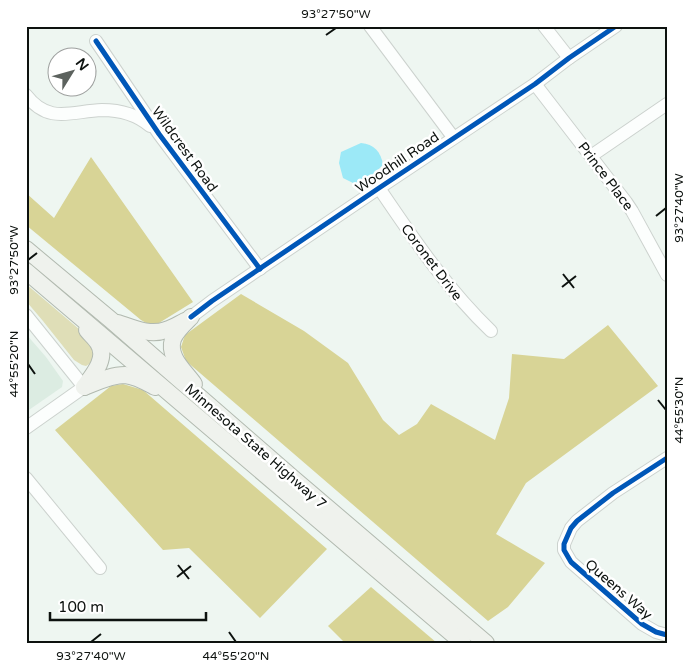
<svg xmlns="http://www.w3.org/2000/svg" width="693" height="669" viewBox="0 0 693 669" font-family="'Varela Round',sans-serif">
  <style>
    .built { fill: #dcece2 }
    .green { fill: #dfdeb7 }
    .forest { fill: #d8d496 }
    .water { fill: #9ce9f7 }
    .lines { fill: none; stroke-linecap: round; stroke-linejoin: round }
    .minor-casing { stroke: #ccd2ce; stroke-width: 14 }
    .major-casing { stroke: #b1b9af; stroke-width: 18 }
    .minor { stroke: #fcfefd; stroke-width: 12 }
    .major { stroke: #eff2ed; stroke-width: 16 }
    .cycleway-casing { stroke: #fff; stroke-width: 8 }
    .cycleway { stroke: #0057b8; stroke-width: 5 }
    .ticks { fill: none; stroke: #0d120f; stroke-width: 2 }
    .labels { text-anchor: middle; stroke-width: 5; stroke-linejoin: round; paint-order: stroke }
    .street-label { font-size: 14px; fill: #0d120f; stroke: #fff }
    .neatline { fill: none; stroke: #0d120f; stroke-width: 2 }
    .ticks-label { font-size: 12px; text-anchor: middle; fill: #0d120f }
  </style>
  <rect width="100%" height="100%" fill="#eef6f1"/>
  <!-- built -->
  <polygon class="built" points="26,334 46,357 63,381 62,387 26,412"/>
  <!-- green -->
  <polygon class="green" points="26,284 86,335 93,350 94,358 91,363 86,366 82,365 74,360 43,321 26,301"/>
  <!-- forest -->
  <g class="forest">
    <polygon points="91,157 193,302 159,323 148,324 141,320 26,225 26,193 54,218"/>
    <polygon points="241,294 304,331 348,363 383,420 399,435 417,424 431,404 495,440 509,398 512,354 564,359 608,325 658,386 526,483 496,534 545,563 508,607 488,621 186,361 181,347 185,335"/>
    <polygon points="123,384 143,390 327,549 260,618 189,548 163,550 55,430 111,386"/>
    <polygon points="371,587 437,643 345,643 328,626"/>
  </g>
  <!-- water -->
  <path class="water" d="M361 143C374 144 381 152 383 165L364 183 355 184 343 178 339 163 341 152Z"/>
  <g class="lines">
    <defs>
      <g id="minor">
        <polyline points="370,26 453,137"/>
        <polyline points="544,26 569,58"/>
        <polyline points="96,41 159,134 260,269"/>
        <polyline points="535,84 626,202 632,211 667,275"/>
        <path d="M26 95C49 125 72 111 102 110 120 110 136 114 150 126"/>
        <polyline points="591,156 667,104"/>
        <path d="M379 188C413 238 447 289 491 331"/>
        <polyline points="26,315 84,387 26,428"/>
        <polyline points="191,317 212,301 379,188 535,84 569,58 616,26"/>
        <polyline points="667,458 613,493 577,521 571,528 564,544 564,550 571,562 642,624 656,632 667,635"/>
        <polyline points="26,478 100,568"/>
      </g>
      <g id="major">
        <polyline points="26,249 111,320 295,480 486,643"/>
        <polyline points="26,271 463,643"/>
        <path d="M191 317C185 323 176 331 173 339 167 357 185 371 194 384"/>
        <path d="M118 323C133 328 150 336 166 330 173 328 179 324 185 321"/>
        <path d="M84 387C93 375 108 358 98 343 95 338 90 334 87 330"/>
        <path d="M84 387C97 382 111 375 125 375 136 376 146 382 155 387"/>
      </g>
    </defs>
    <!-- minor casing -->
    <use href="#minor" class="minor-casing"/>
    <!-- major casing -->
    <use href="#major" class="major-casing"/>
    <!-- minor -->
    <use href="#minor" class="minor"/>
    <!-- major -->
    <use href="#major" class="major"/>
    <defs>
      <g id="cycleway">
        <polyline points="96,41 159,134 260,269"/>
        <polyline points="191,317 212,301 379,188 535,84 569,58 616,26"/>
        <polyline points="667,458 613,493 577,521 571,528 564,544 564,550 571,562 642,624 656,632 667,635"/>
      </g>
    </defs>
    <!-- cycleway casing -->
    <use href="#cycleway" class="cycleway-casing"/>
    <!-- cycleway -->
    <use href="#cycleway" class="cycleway"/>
  </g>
  <!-- ticks -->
  <path class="ticks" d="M326 35 336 28M656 216 666 208M28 260 37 253M563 274 574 288M562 287 576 276M28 364 35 374M658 400 666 410M178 565 189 579M177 577 191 566M229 632 236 642M91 642 101 634"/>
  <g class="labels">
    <!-- street labels -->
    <g class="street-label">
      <text transform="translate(185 149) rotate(54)" y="5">Wildcrest Road</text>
      <text transform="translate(397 162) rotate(-34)" y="5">Woodhill Road</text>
      <text transform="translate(606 176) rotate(53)" y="5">Prince Place</text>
      <text transform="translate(432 262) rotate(53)" y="5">Coronet Drive</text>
      <text transform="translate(256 446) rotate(41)" y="5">Minnesota State Highway 7</text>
      <text transform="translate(619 589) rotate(41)" y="5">Queens Way</text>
    </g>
  </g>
  <!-- border -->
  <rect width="693" height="669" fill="none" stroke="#ffffff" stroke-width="55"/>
  <!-- north arrow -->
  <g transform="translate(72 72) rotate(53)"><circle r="24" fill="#ffffff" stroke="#9ea09f"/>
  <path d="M0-4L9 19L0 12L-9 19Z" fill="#5c625e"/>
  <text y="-8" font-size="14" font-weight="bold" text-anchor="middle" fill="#0d120f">N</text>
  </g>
  <!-- scale -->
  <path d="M50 612v8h156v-8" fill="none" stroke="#0d120f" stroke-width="2.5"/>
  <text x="58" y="612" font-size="15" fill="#0d120f" stroke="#ffffff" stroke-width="4" paint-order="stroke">100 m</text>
  <rect x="28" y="28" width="638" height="614" class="neatline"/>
  <g class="ticks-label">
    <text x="336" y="18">93°27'50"W</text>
    <text transform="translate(679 208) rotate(-90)" y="4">93°27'40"W</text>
    <text transform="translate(14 260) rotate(-90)" y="4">93°27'50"W</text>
    <text transform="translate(14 364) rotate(-90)" y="4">44°55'20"N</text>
    <text transform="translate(679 410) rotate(-90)" y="4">44°55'30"N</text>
    <text x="91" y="660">93°27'40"W</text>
    <text x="236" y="660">44°55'20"N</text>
  </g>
</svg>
